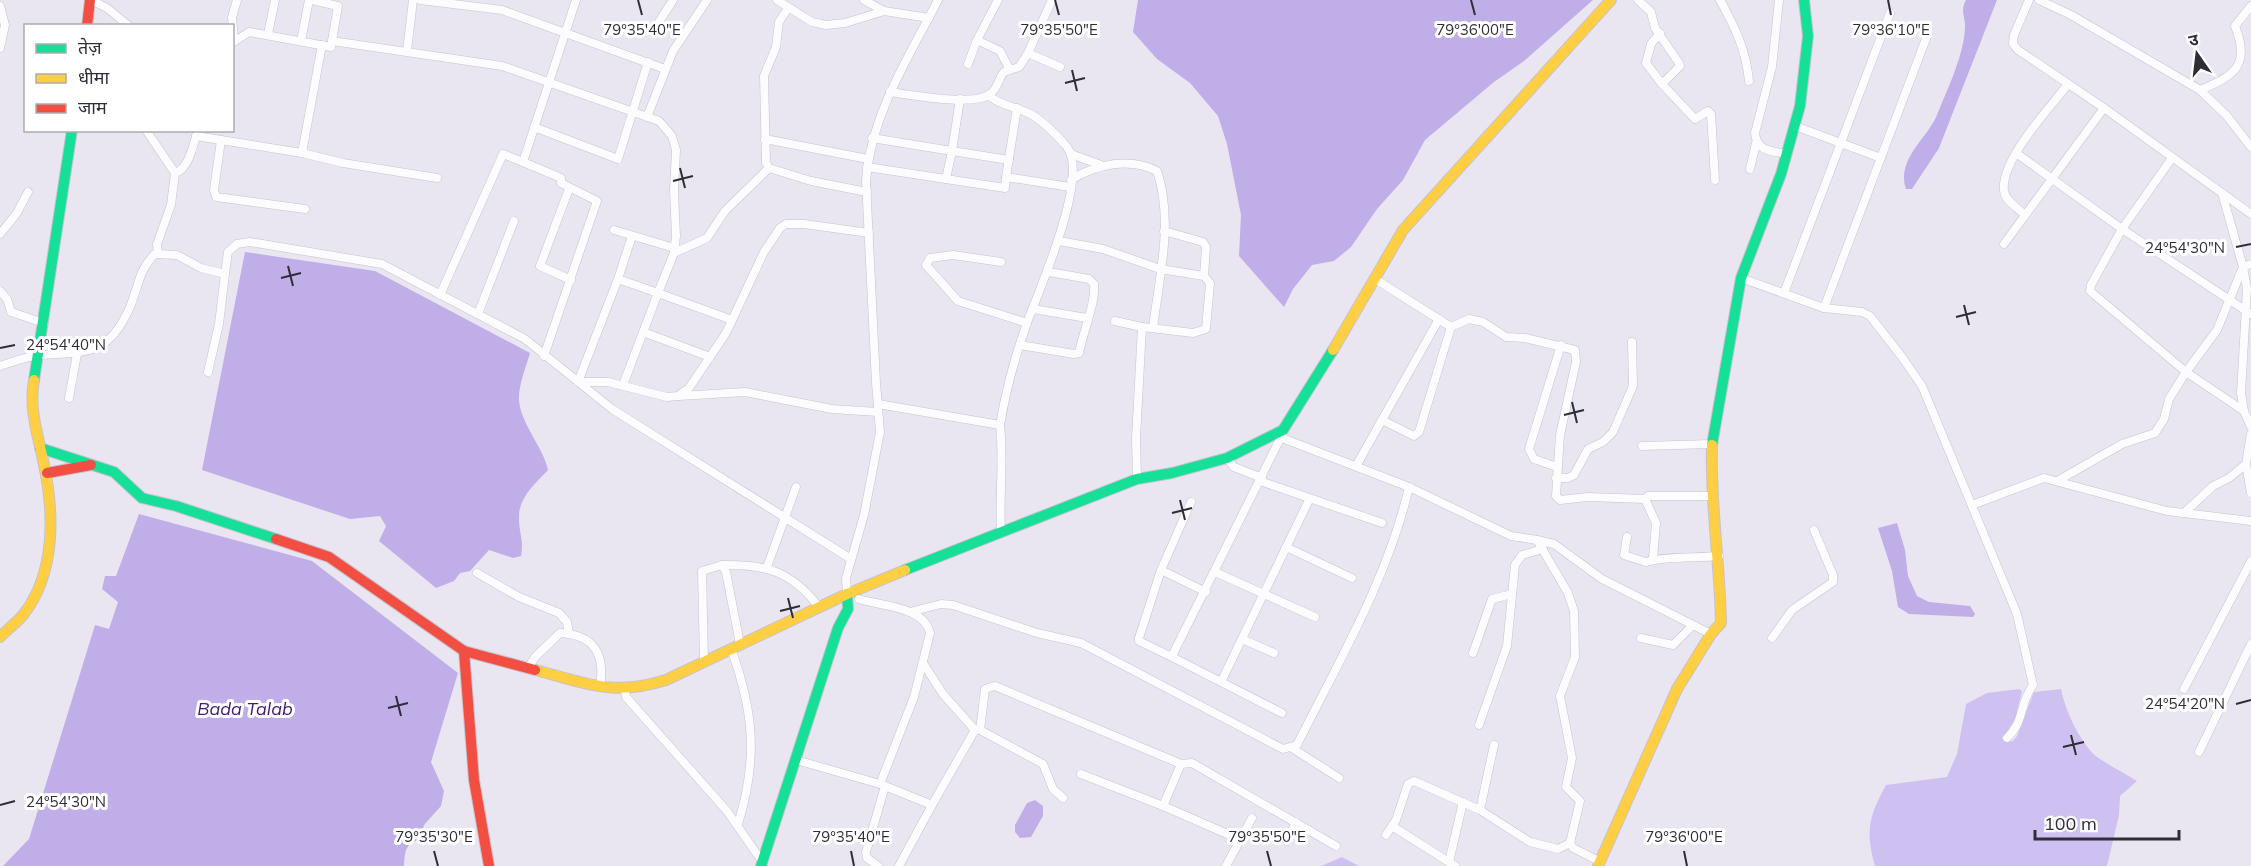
<svg xmlns="http://www.w3.org/2000/svg" width="2251" height="866" viewBox="0 0 2251 866" font-family="Mulish,'Noto Sans Devanagari',sans-serif">
  <style>
    .forest { fill: #cec0f0 }
    .water { fill: #c0aee8 }
    .lines { fill: none; stroke-linecap: round; stroke-linejoin: round }
    .street-casing { stroke: #c6c3ce; stroke-width: 9 }
    .fast-casing { stroke: #c6c3ce; stroke-width: 12 }
    .slow-casing { stroke: #c6c3ce; stroke-width: 12 }
    .jam-casing { stroke: #c6c3ce; stroke-width: 12 }
    .street { stroke: #fcfbfd; stroke-width: 8 }
    .fast { stroke: #16e098; stroke-width: 10 }
    .slow { stroke: #ffcf43; stroke-width: 10 }
    .jam { stroke: #f24e42; stroke-width: 10 }
    .ticks { fill: none; stroke: #2f2d36; stroke-width: 2 }
    .labels { text-anchor: middle; stroke-width: 6; stroke-linejoin: round; paint-order: stroke }
    .water-label { font-size: 18px; font-style: italic; fill: #411b74; stroke: #fff }
    .ticks-label { font-size: 15px; text-anchor: middle; fill: #2f2d36; stroke: #fff; stroke-width: 6; stroke-linejoin: round; paint-order: stroke }
  </style>
  <rect width="100%" height="100%" fill="#e9e6f2"/>
  <!-- forest -->
  <g class="forest">
    <path d="M2019 689 2022 691 2015 720 2002 738 2005 742 2013 741 2017 736 2034 692 2061 689C2065 710 2080 743 2097 757 2110 766 2124 773 2137 781L2120 796 2119 815 2107 866H1875C1865 831 1869 816 1886 785L1947 777 1957 754 1966 704 1987 693Z"/>
    <polygon points="1342,857 1359,866 1321,866"/>
  </g>
  <!-- water -->
  <g class="water">
    <polygon points="1138,0 1593,0 1524,61 1494,82 1425,140 1403,180 1377,209 1351,247 1334,261 1312,265 1293,289 1284,307 1239,256 1241,215 1227,144 1218,116 1190,83 1157,59 1133,32"/>
    <path d="M1966 0H1997L1939 148 1912 189H1906C1896 159 1927 139 1937 115 1947 90 1965 53 1965 26 1965 16 1960 10 1966 0Z"/>
    <path d="M245 252 375 271 530 353C526 367 518 386 519 400 521 425 543 446 548 470 535 484 518 498 519 518 519 534 524 539 521 556L513 558 489 550 470 571 460 573 454 581 436 588 379 541 386 526 380 516 350 519 202 470Z"/>
    <path d="M139 514 312 561 458 673 431 762 444 791 441 806 424 825 421 839C405 844 405 850 404 866H3L29 839 95 625 109 629 118 602 102 589 105 576H116Z"/>
    <polygon points="1897,523 1905,550 1908,576 1917,596 1929,602 1970,606 1975,614 1973,617 1909,614 1898,607 1892,571 1878,528"/>
    <polygon points="1035,800 1043,806 1043,816 1031,837 1020,838 1015,832 1015,825 1027,803"/>
  </g>
  <g class="lines">
    <defs>
      <g id="street">
        <polyline points="91,0 107,8 129,26"/>
        <polyline points="312,0 338,6 332,41 502,66 659,121 672,136 676,150 674,191 676,236 674,253"/>
        <polyline points="420,0 502,10 665,69"/>
        <polyline points="777,0 812,22 826,25 845,23 884,11 929,18"/>
        <polyline points="864,0 884,11"/>
        <polyline points="998,0 977,40 1000,51 1010,70"/>
        <polyline points="1638,0 1651,12 1655,28 1679,63 1680,66 1662,84 1695,119 1708,111 1711,114 1715,180"/>
        <path d="M1720 0C1735 27 1746 50 1749 81"/>
        <path d="M1779 0 1772 67 1755 133C1757 152 1772 151 1787 154"/>
        <polyline points="2039,0 2071,15 2200,90 2227,116 2251,147"/>
        <polyline points="0,6 5,25 0,48"/>
        <polyline points="788,8 779,22 776,47 764,76 766,163 769,168 811,181 867,192"/>
        <polyline points="657,25 673,0"/>
        <polyline points="1660,33 1651,44 1646,63 1662,84"/>
        <polyline points="268,34 275,0"/>
        <polyline points="234,41 232,17 237,0"/>
        <polyline points="301,41 309,0"/>
        <polyline points="232,43 249,32 331,47 332,41"/>
        <polyline points="322,45 302,153 343,163 437,178"/>
        <polyline points="407,51 413,0"/>
        <polyline points="1028,53 1060,67"/>
        <polyline points="968,64 977,40"/>
        <path d="M2200 90C2234 76 2251 66 2235 26L2251 6"/>
        <path d="M890 92C911 95 971 106 989 95 998 89 998 79 1004 72L1019 67 1028 53 1052 0"/>
        <polyline points="960,99 952,151 1009,160"/>
        <polyline points="2104,108 2251,214"/>
        <polyline points="647,117 673,51 707,0"/>
        <polyline points="1795,126 1881,158"/>
        <polyline points="534,127 618,159 648,62"/>
        <polyline points="146,130 175,173 171,205 157,244 158,254"/>
        <polyline points="196,136 302,153"/>
        <polyline points="872,138 952,151 946,179"/>
        <polyline points="765,139 868,159"/>
        <polyline points="221,140 214,190 216,197 305,209"/>
        <polyline points="2016,153 2122,229 2251,314"/>
        <polyline points="1071,154 1101,165"/>
        <polyline points="2172,158 2122,229 2091,285 2090,291 2186,372 2244,411"/>
        <polyline points="523,162 561,178 561,183 597,201 544,356"/>
        <polyline points="867,167 1005,188 1006,177 1070,187"/>
        <polyline points="769,168 725,211 707,238 674,253 658,293 618,279 578,382 608,382 667,397 678,396 689,388 726,333 764,252 780,228 786,224 804,224 869,233"/>
        <polyline points="1750,169 1756,143"/>
        <path d="M175 173C190 168 193 144 198 130"/>
        <polyline points="1006,177 1017,108"/>
        <path d="M1071 180C1096 164 1130 157 1157 171 1174 221 1159 278 1153 328"/>
        <polyline points="569,189 540,266 571,280"/>
        <path d="M2025 215C2018 208 2005 201 2004 191 2000 160 2050 108 2068 84"/>
        <polyline points="614,230 674,248"/>
        <polyline points="1164,231 1203,242 1206,247 1204,276"/>
        <polyline points="0,234 17,213 28,192"/>
        <polyline points="1059,241 1103,249 1160,269 1204,276 1210,283 1206,329 1193,333 1142,327"/>
        <polyline points="2004,244 2104,108 2018,50 2013,44 2014,35 2029,0"/>
        <polyline points="1001,262 953,255 930,258 926,265 958,301 1027,323"/>
        <polyline points="2251,264 2243,267 2247,289 2241,393 2244,411 2251,427"/>
        <path d="M1741 278 1824 308 1862 312 1870 316 1902 357 1922 386 2017 614 2033 685C2018 706 2026 719 2007 738"/>
        <polyline points="618,279 632,236"/>
        <polyline points="1375,279 1451,327 1419,432 1414,436 1382,420"/>
        <polyline points="0,291 7,299 11,312 44,323"/>
        <polyline points="1784,293 1890,13"/>
        <polyline points="440,295 503,154 523,162 576,0"/>
        <polyline points="1824,308 1927,36"/>
        <polyline points="1033,309 1087,318"/>
        <polyline points="478,314 514,221"/>
        <polyline points="1115,321 1142,327 1136,438 1137,479"/>
        <polyline points="1451,327 1469,319 1483,322 1506,337 1525,338 1575,350 1576,362 1560,435 1556,496 1560,500 1588,497 1645,499"/>
        <polyline points="643,332 710,357"/>
        <path d="M1020 345 1074 354 1079 353 1080 349C1084 329 1096 302 1094 284L1089 279 1049 272"/>
        <path d="M0 366C13 362 27 356 40 355 86 352 109 356 130 307 138 288 139 269 155 254L177 255 201 268 225 274 228 252 237 244 250 242 382 264 525 339 612 409 851 559"/>
        <polyline points="208,372 219,324 225,274"/>
        <polyline points="623,385 658,293 732,320"/>
        <polyline points="679,396 745,392 832,409 878,412"/>
        <polyline points="69,398 77,354"/>
        <path d="M878 404 1000 425C1006 390 1015 356 1027 323 1039 290 1090 176 1067 147 1056 134 1042 119 1026 112 1013 106 999 105 988 95"/>
        <path d="M1000 425C1004 460 999 496 1001 532"/>
        <polyline points="2251,434 2246,464 2251,493"/>
        <polyline points="1282,435 1173,654 1174,658 1282,713"/>
        <polyline points="1282,438 1409,487 1511,536 1537,540 1568,593 1574,611 1575,657 1560,696 1572,758 1566,787 1580,801 1570,843 1573,848 1599,861"/>
        <polyline points="1642,446 1712,444"/>
        <polyline points="1227,458 1234,467 1262,478"/>
        <polyline points="1356,466 1439,319"/>
        <polyline points="1557,467 1534,459 1529,449 1561,345"/>
        <polyline points="1556,478 1568,478 1574,475 1588,449 1603,442 1613,432 1633,386 1632,342"/>
        <polyline points="2059,480 2122,444 2155,433 2164,419 2169,399 2186,372 2217,330 2243,267 2222,193"/>
        <polyline points="1260,481 1382,523"/>
        <polyline points="1972,505 2044,478 2167,511 2251,521"/>
        <polyline points="2184,513 2213,486 2229,478 2246,464"/>
        <path d="M1627 537 1624 555 1646 562C1661 556 1700 558 1719 556"/>
        <polyline points="1537,540 1554,544 1602,579 1711,634"/>
        <polyline points="1286,547 1352,578"/>
        <polyline points="1653,558 1656,523 1645,499 1648,496 1713,496"/>
        <path d="M722 565C766 564 791 571 819 607"/>
        <polyline points="767,567 796,487"/>
        <polyline points="1161,570 1206,592"/>
        <polyline points="1215,572 1315,617"/>
        <polyline points="477,573 519,597 559,613 567,622 569,634"/>
        <path d="M847 594 846 578 864 515 880 432 876 383 866 181C871 114 908 59 938 0"/>
        <path d="M859 599C880 606 924 606 930 633L914 697 880 784"/>
        <path d="M910 612 941 604 953 605 1037 633 1081 643 1283 749 1297 745C1339 661 1388 578 1409 487"/>
        <polyline points="1641,638 1673,645 1692,626"/>
        <polyline points="1772,638 1792,610 1833,582 1833,575 1814,530"/>
        <polyline points="1242,639 1274,653"/>
        <path d="M731 649C754 711 758 760 738 824"/>
        <polyline points="1473,653 1492,599 1512,594"/>
        <polyline points="1174,658 1139,641 1139,638 1161,570 1191,502"/>
        <polyline points="704,662 702,571 722,565 726,572 740,644"/>
        <polyline points="923,663 943,694 975,730"/>
        <path d="M528 668 535 657 560 633C596 635 605 656 600 687"/>
        <polyline points="1222,680 1309,500"/>
        <polyline points="2184,689 2251,561"/>
        <polyline points="625,690 626,697 727,811 759,857 763,860"/>
        <polyline points="1479,725 1507,646 1515,565 1522,555 1543,549"/>
        <polyline points="980,730 985,689 995,686 1181,764 1163,806 1081,774"/>
        <polyline points="1494,745 1480,810 1530,842 1558,849 1570,843"/>
        <polyline points="1292,748 1339,778"/>
        <polyline points="2199,752 2251,644"/>
        <polyline points="796,760 880,784 932,805 899,866"/>
        <polyline points="1181,764 1192,763 1336,846"/>
        <polyline points="932,805 975,730 980,730 1043,764 1053,789 1063,798"/>
        <polyline points="1163,806 1239,839"/>
        <polyline points="1392,826 1455,866"/>
        <polyline points="1386,835 1396,820 1408,784 1414,781 1480,810"/>
        <polyline points="1287,841 1296,822"/>
        <polyline points="1449,862 1463,802"/>
        <polyline points="878,866 867,858 866,852 885,786"/>
        <polyline points="1226,866 1252,818"/>
      </g>
      <g id="fast">
        <polyline points="34,380 72,130"/>
        <polyline points="1712,445 1741,278 1781,174 1800,106 1808,36 1804,0"/>
        <polyline points="40,448 114,472 142,498 176,506 276,539"/>
        <polyline points="905,570 1137,479 1172,473 1227,458 1283,430 1333,350"/>
        <polyline points="761,866 838,628 848,609 847,594"/>
      </g>
      <g id="slow">
        <polyline points="1333,350 1403,230 1611,0"/>
        <path d="M0 637C7 630 16 623 23 615 57 572 54 510 43 460 37 432 29 408 34 380"/>
        <path d="M535 670C587 683 612 697 666 680L847 594 905 570"/>
        <path d="M1598 866 1677 689 1711 634 1721 623C1720 564 1710 504 1712 445"/>
      </g>
      <g id="jam">
        <polyline points="87,26 90,0"/>
        <polyline points="47,473 91,465"/>
        <polyline points="276,539 329,557 464,651 535,670"/>
        <polyline points="464,651 474,780 489,866"/>
      </g>
    </defs>
    <!-- street casing -->
    <use href="#street" class="street-casing"/>
    <!-- fast casing -->
    <use href="#fast" class="fast-casing"/>
    <!-- slow casing -->
    <use href="#slow" class="slow-casing"/>
    <!-- jam casing -->
    <use href="#jam" class="jam-casing"/>
    <!-- street -->
    <use href="#street" class="street"/>
    <!-- fast -->
    <use href="#fast" class="fast"/>
    <!-- slow -->
    <use href="#slow" class="slow"/>
    <!-- jam -->
    <use href="#jam" class="jam"/>
  </g>
  <!-- ticks -->
  <path class="ticks" d="M638 0 642 15M1055 0 1059 15M1471 0 1475 15M1888 0 1891 15M1072 70 1077 91M1065 83 1085 78M680 168 685 188M673 181 693 176M2236 247 2251 244M288 266 293 286M281 278 301 273M1964 305 1969 325M1956 317 1976 312M0 348 15 345M1572 402 1577 423M1564 415 1584 410M1180 500 1185 520M1172 513 1192 508M788 598 793 618M780 611 800 606M396 696 401 716M2236 704 2251 700M388 708 408 703M2071 735 2076 755M2063 747 2084 742M0 805 15 801M434 851 438 866M851 851 854 866M1267 851 1271 866M1684 851 1687 866"/>
  <g class="labels">
    <!-- water labels -->
    <g class="water-label">
      <text x="245" y="715">Bada Talab</text>
    </g>
  </g>
  <g class="ticks-label">
    <text x="642" y="35">79°35'40"E</text>
    <text x="1059" y="35">79°35'50"E</text>
    <text x="1475" y="35">79°36'00"E</text>
    <text x="1891" y="35">79°36'10"E</text>
    <text x="2185" y="253">24°54'30"N</text>
    <text x="66" y="350">24°54'40"N</text>
    <text x="2185" y="709">24°54'20"N</text>
    <text x="66" y="807">24°54'30"N</text>
    <text x="434" y="842">79°35'30"E</text>
    <text x="851" y="842">79°35'40"E</text>
    <text x="1267" y="842">79°35'50"E</text>
    <text x="1684" y="842">79°36'00"E</text>
  </g>
  <!-- legend -->
  <rect x="24" y="24" width="210" height="108" fill="#ffffff" stroke="#acabaf" stroke-width="1.5"/>
  <rect x="36" y="44" width="30" height="9" fill="#16e098" stroke="#acabaf" stroke-width="1.5"/>
  <text x="78" y="54" font-size="18" fill="#2f2d36">तेज़</text>
  <rect x="36" y="74" width="30" height="9" fill="#ffcf43" stroke="#acabaf" stroke-width="1.5"/>
  <text x="78" y="84" font-size="18" fill="#2f2d36">धीमा</text>
  <rect x="36" y="104" width="30" height="9" fill="#f24e42" stroke="#acabaf" stroke-width="1.5"/>
  <text x="78" y="114" font-size="18" fill="#2f2d36">जाम</text>
  <!-- north arrow -->
  <g transform="translate(2197 54) rotate(346)" stroke="#ffffff" stroke-width="4.5" paint-order="stroke">
  <path d="M0-4.5L10 22L0 15L-10 22Z" fill="#2f2d36"/>
  <text y="-9" font-size="16" font-weight="bold" text-anchor="middle" fill="#2f2d36">उ</text>
  </g>
  <!-- scale -->
  <path d="M2035 830v9h144v-9" fill="none" stroke="#2f2d36" stroke-width="3"/>
  <text x="2044" y="830" font-size="18" fill="#2f2d36" stroke="#ffffff" stroke-width="4.5" paint-order="stroke">100 m</text>
</svg>
